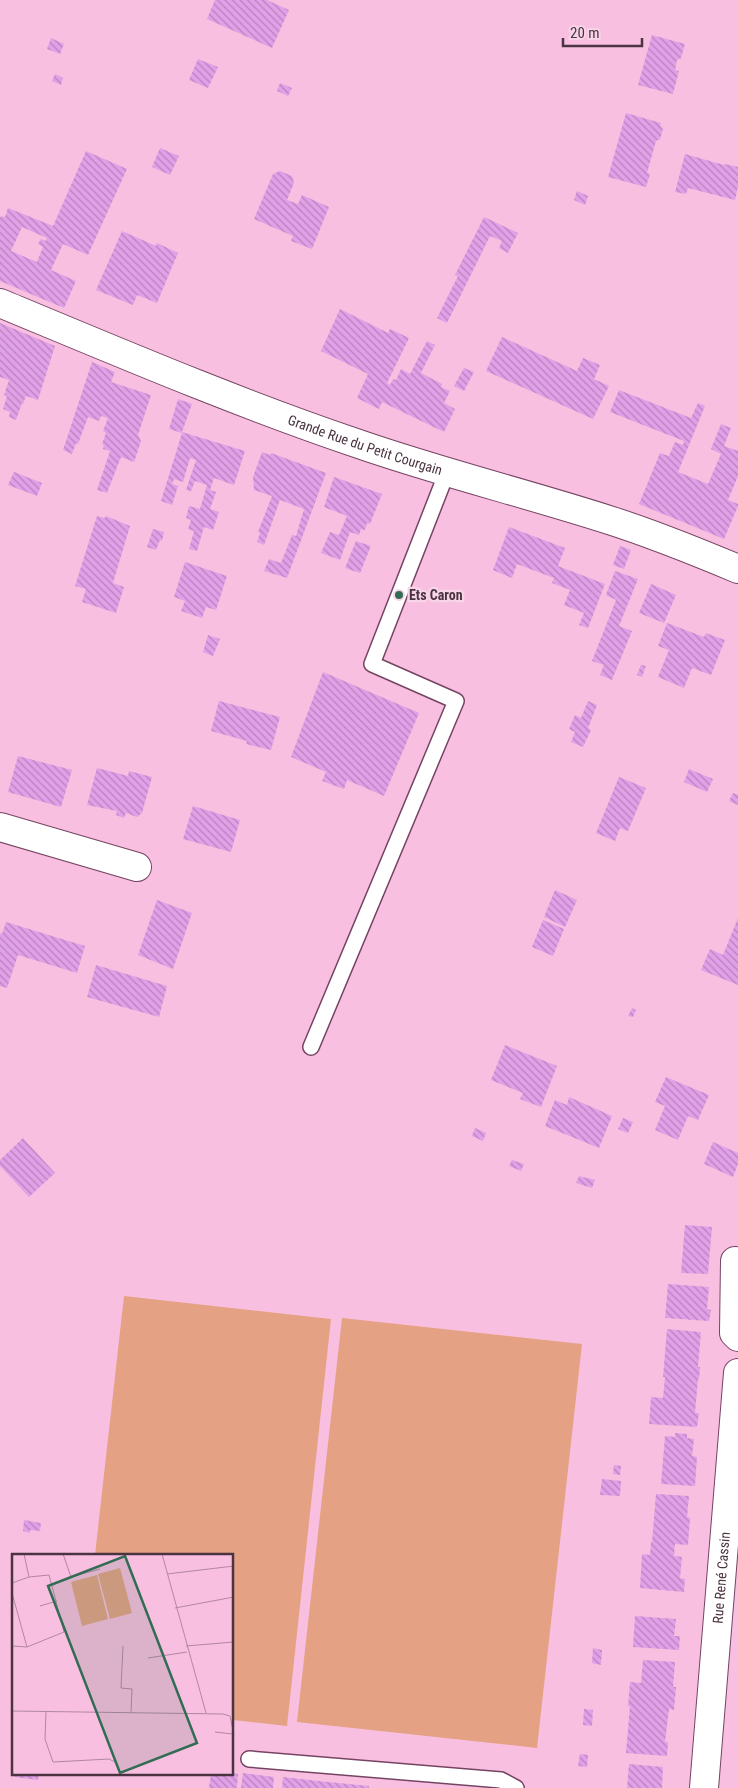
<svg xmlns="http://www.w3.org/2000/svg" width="738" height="1788" viewBox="0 0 738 1788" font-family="'Roboto Condensed',sans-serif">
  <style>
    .pitch { fill: #e5a184 }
    .building { fill: url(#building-back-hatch); fill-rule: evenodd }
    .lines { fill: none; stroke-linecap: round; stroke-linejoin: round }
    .service-casing { stroke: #754462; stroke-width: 18 }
    .minor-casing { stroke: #754462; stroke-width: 30 }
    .tertiary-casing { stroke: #754462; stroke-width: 30 }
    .service { stroke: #fff; stroke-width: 15 }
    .minor { stroke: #fff; stroke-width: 28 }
    .tertiary { stroke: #fff; stroke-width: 28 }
    .poi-dot { fill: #336c54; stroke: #f8d4e8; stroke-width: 2 }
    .labels { text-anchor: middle; stroke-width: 4.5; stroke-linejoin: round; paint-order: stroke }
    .street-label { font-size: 14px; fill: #4b3442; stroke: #f8d4e8 }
    .poi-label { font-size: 14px; font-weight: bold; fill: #4b3442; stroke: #f8d4e8; text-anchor: start }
    .inset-road { fill: none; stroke: #b387a1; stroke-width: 1 }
    .view { fill: #336c54; fill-opacity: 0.15; stroke: #336c54; stroke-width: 2.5 }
    .inset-edge { fill: none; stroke: #4b3442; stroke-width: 2.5 }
  </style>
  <defs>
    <pattern id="building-back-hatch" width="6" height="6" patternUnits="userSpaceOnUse" patternTransform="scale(1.25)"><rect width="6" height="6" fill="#e1a0e7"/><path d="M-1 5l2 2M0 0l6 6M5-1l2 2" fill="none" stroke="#b883bd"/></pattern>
  </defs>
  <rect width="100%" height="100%" fill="#f9bfe0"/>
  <!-- pitch -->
  <g class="pitch">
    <polygon points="124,1296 331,1319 287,1726 233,1720 232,1556 95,1555"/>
    <polygon points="342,1318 582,1344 537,1748 297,1722"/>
  </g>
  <!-- building -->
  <g class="building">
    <polygon points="215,0 267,0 289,10 272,48 207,19"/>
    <polygon points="652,35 685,44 681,58 677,60 675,70 679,71 673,94 638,85"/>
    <polygon points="51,38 64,44 60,54 47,49"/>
    <polygon points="198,59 218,67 208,88 189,80"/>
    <polygon points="55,74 63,78 61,85 52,81"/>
    <polygon points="280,83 292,88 288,96 277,91"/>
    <polygon points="626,113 661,123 660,125 663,129 660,139 656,141 647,173 650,174 646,187 608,177"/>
    <polygon points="160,148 179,156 170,175 152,167"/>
    <path d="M86 151 127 169 88 255 63 244 51 270 76 281 64 308 0 281V218L1 216 5 217 8 208 53 226ZM22 227 47 238 46 241 41 239 38 244 43 247 37 262 11 251Z"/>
    <polygon points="685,154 724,165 725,164 738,167 738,186 735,200 688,188 686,194 675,192"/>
    <polygon points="280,171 292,176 294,183 287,200 298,204 302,195 329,207 312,249 291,241 293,236 254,219 273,174"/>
    <polygon points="577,191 588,196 585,205 574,200"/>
    <polygon points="484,217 518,233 508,253 499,248 502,241 490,236 447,323 437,318 458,276 455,275"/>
    <polygon points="122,231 156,246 157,243 178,253 157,303 137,295 133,305 96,290"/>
    <polygon points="340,309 388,333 390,329 409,338 387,383 390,385 393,379 396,380 401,369 410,374 427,341 435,345 421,373 442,384 441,387 450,391 444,403 455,409 444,432 382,402 379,409 357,398 368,374 321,351"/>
    <polygon points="0,323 55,346 38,400 26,396 23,404 22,403 16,420 9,417 10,412 3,409 7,396 4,395 9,380 0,377"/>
    <polygon points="502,337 577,371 583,358 600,365 594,379 609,386 593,419 486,371"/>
    <polygon points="92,362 115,372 111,382 151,395 138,435 141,441 134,462 121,457 107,493 97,490 110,451 103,449 104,445 102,444 106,433 103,431 108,418 101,416 99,421 88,417 78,444 76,443 72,454 63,450"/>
    <polygon points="464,368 474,372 464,391 454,386"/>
    <polygon points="619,390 691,418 698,403 705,406 678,472 708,484 721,454 711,449 721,424 731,428 724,446 738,451 738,476 728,500 738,504 738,506 724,539 639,504 660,453 669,456 675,442 683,445 684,441 610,412"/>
    <polygon points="178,399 192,404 182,432 245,451 234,485 214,478 210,490 216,492 210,509 219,512 213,530 204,527 197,551 189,549 194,531 188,529 191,520 186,518 189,506 200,509 207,485 195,481 191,491 186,490 196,460 190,458 183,482 174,479 172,484 178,486 172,505 161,501 182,433 169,429"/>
    <polygon points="262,452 270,455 271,453 326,473 287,578 264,571 269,559 281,563 292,535 296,536 304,509 280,500 264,545 257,542 260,533 258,532 272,496 254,490 253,477"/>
    <polygon points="14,472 42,483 37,496 8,485"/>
    <polygon points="334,477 382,494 370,524 367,523 365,530 361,529 359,535 350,532 340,560 321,553 330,532 339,535 347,516 324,507"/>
    <polygon points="97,516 105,518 106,516 130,526 113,583 124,587 116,613 82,602 86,589 75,586"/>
    <polygon points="509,527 565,548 558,566 605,584 588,628 579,625 584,613 564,605 570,590 552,583 554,578 517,564 512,578 493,570"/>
    <polygon points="153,529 164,532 162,541 160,540 156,550 147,547"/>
    <polygon points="356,541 371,546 360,573 345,568"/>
    <polygon points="620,546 631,550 624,569 613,565"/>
    <polygon points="185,562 227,576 216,610 206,607 202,618 181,611 185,601 174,597"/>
    <polygon points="615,571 638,579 619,626 632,631 612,680 600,675 604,665 592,661 616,600 606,595"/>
    <polygon points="651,584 676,595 664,623 639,613"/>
    <polygon points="667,623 704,637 706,633 725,640 711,675 692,668 684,688 658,677 669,650 658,646"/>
    <polygon points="208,635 220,639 213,656 203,652"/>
    <polygon points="641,665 646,666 642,677 637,675"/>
    <polygon points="323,672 419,713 384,796 347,780 344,789 322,781 326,772 291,757"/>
    <polygon points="219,701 280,717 271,750 246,744 247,741 211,731"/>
    <polygon points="588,701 597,705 588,728 591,730 583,747 571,742 575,732 569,729 575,715 581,718"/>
    <polygon points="18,756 72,770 61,807 8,792"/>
    <polygon points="97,768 128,776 129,771 152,777 142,813 137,817 126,813 124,818 116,815 117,811 87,805"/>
    <polygon points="689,769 713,779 707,792 684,782"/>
    <polygon points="619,777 646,788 628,831 620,828 615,841 596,833"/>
    <polygon points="733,793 738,795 738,805 729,801"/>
    <polygon points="193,806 240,820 231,852 183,839"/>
    <polygon points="555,890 577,900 565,927 544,917"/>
    <polygon points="157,900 192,913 173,969 138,955"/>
    <polygon points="738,918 738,985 701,970 710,949 723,955"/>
    <polygon points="543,920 564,929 553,956 532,947"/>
    <polygon points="6,922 85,946 77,973 18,955 7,988 0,986 0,933 2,934"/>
    <polygon points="96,965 167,986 159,1017 87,997"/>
    <polygon points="632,1008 636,1010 633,1017 628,1016"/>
    <polygon points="505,1045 557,1066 541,1107 520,1099 523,1093 491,1080"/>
    <polygon points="666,1077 709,1095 698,1120 688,1116 678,1140 655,1130 665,1106 655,1102"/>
    <polygon points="569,1097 612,1116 599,1148 545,1126 555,1100 567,1105"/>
    <polygon points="623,1118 633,1122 628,1133 618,1129"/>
    <polygon points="475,1128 486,1133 483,1141 472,1136"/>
    <polygon points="23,1138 55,1173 29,1197 0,1166 0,1160"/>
    <polygon points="713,1142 738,1153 738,1164 733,1177 704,1164"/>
    <polygon points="512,1160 524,1164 521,1171 509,1166"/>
    <polygon points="579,1176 595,1180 592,1188 576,1183"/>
    <polygon points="685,1225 712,1227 708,1274 681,1273"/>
    <polygon points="668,1284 709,1287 707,1309 711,1310 709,1321 665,1318"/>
    <polygon points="667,1329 701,1332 698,1367 700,1367 699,1380 698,1379 695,1413 699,1413 697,1427 649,1424 651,1397 663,1398 665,1377 663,1377"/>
    <polygon points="675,1433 687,1434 687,1438 694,1439 692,1456 697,1457 695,1486 661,1484 665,1436 675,1437"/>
    <polygon points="614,1465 621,1466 620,1475 613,1474"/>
    <polygon points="602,1479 621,1481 620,1496 600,1495"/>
    <polygon points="656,1494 689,1496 687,1517 690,1518 688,1545 675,1544 674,1556 682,1557 680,1578 685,1579 684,1592 640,1588 642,1554 650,1555 651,1542 652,1542"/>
    <polygon points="24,1520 41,1523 40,1531 30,1530 30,1533 23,1531"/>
    <polygon points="635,1616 676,1619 674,1636 680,1636 679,1650 633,1647"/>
    <polygon points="593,1648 602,1650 601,1665 592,1663"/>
    <polygon points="643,1660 675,1662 673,1687 676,1687 674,1710 669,1709 665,1742 668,1742 667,1756 626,1753 630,1706 628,1706 630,1682 641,1683"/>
    <polygon points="584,1709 593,1710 592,1726 583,1725"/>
    <polygon points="580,1754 588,1755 587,1767 578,1766"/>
    <polygon points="629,1764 663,1767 662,1788 627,1788"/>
    <polygon points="232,1773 238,1774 237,1788 209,1788 211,1774 232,1774"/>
    <polygon points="243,1773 274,1777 273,1788 241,1788"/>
    <polygon points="15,1774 39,1774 38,1780 15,1777"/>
    <polygon points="283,1777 318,1781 369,1786 369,1788 282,1788"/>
  </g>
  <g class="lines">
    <defs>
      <g id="service">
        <polyline points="311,1047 456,701 372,664 447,472"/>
        <polyline points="249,1759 501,1780 516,1788"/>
      </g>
      <g id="minor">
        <polyline points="0,827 137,867"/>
        <polyline points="735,1261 734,1333 738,1337"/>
        <path id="s1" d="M704 1788 738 1373"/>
      </g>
      <g id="tertiary">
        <path id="s2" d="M0 303C118 352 235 402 356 443 439 472 525 493 609 520 653 534 695 551 738 569"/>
      </g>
    </defs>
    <!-- service casing -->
    <use href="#service" class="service-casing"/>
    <!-- minor casing -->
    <use href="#minor" class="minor-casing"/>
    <!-- tertiary casing -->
    <use href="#tertiary" class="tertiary-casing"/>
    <!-- service -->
    <use href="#service" class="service"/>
    <!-- minor -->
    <use href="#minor" class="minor"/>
    <!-- tertiary -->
    <use href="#tertiary" class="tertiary"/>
  </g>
  <!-- markers -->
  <circle class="poi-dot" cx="399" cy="595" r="5"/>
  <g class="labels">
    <!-- street labels -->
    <g class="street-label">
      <text dy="5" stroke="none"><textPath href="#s2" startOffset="392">Grande Rue du Petit Courgain</textPath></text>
      <text dy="5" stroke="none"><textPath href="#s1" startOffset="211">Rue René Cassin</textPath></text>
    </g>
    <!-- poi labels -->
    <g class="poi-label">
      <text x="409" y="600">Ets Caron</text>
    </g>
  </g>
  <!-- overview -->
  <g transform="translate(12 1554)">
    <rect width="221" height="221" fill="#f9bfe0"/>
    <path d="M108 14 120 59 98 65 86 20ZM85 21 96 65 70 72 59 28Z" fill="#e5a184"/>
    <path class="inset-road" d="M51 0 59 23 88 15M150 0 194 159M155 20 222 12M0 29 17 23 12 0M0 39 15 93M28 52 45 47M163 54 222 43M0 92 15 93 52 78 37 21 17 23M111 92 109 134 120 135 119 158M174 92 222 88M136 104 175 98M0 157 211 160 218 162 222 181M34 158 33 185 41 208 97 205 103 208M203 178 221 180"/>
    <path class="view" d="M113 2 185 189 108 219 36 32Z"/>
    <rect width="221" height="221" class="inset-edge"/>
  </g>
  <!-- scale -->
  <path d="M563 38v8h79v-8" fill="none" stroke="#4b3442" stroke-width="2.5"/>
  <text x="570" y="38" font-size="15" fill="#4b3442" stroke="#f8d4e8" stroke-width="4" paint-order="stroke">20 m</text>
</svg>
